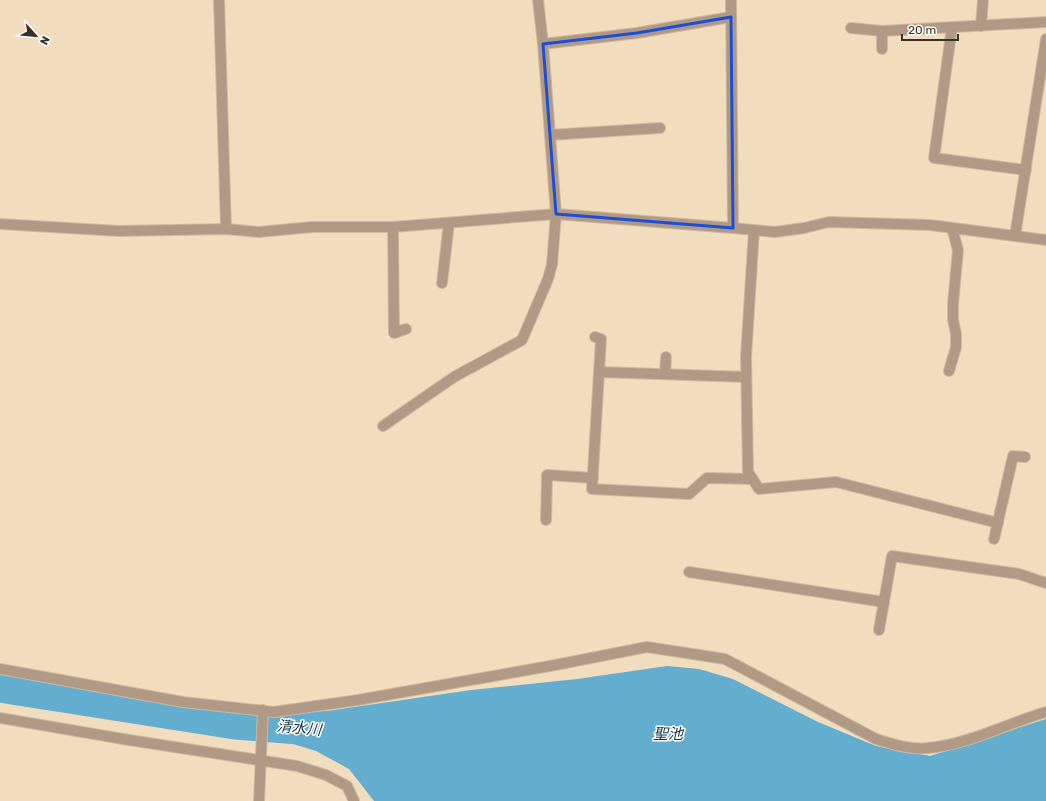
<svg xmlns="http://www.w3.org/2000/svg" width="1046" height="801" viewBox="0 0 1046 801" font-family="Rubik,'Noto Sans JP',sans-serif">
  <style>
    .water { fill: #63adcf }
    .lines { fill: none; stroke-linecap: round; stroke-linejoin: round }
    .river { stroke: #63adcf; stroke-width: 33 }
    .street-casing { stroke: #cdba9f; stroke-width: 12 }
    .street { stroke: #b19a85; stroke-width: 10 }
    .marked { fill: none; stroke: #1d4ed8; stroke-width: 3; stroke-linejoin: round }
    .labels { text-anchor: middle; stroke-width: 3; stroke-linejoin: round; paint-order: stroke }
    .water-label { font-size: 15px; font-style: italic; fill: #113443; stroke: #fff }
  </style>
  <rect width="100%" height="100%" fill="#f2dcbe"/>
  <!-- water -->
  <polygon class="water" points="667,666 699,669 733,679 818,722 876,746 930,756 1046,719 1046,801 374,801 349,769 316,751 290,743 290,713 327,711 471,690 577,679"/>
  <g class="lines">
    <!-- river -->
    <polyline class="river" points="0,686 235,723 335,731"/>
    <defs>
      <g id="street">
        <polyline points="219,0 226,229"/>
        <polyline points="731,0 733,228"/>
        <polyline points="981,26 983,0"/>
        <polyline points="952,27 934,158 1026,170"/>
        <polyline points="851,28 882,31 1046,22"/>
        <polyline points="543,44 637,33 731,17"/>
        <polyline points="882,49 882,31"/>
        <polyline points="550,135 660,128"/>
        <polyline points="0,224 119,231 226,229 259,232 312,227 393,227 556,214 733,228 775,232 804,228 829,222 930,225 1046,240"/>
        <polyline points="393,227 394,333 406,329"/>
        <polyline points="754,230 746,357 748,472 759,489 836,482 998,523"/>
        <polyline points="1015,236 1046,39"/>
        <polyline points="442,283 449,223"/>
        <polyline points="595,337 601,339 592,489 689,494 707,478 752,479"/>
        <polyline points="949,371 956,347 956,334 953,320 953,304 958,250 952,228"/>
        <polyline points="599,372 746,377"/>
        <polyline points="665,374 666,357"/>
        <polyline points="383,426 454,377 522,340 548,279 552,264 556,214 543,44 538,0"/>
        <polyline points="546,520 547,475 593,478"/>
        <polyline points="994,539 1013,456 1025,457"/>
        <polyline points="689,572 884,602"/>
        <polyline points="879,630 892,556 1019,574 1046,583"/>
        <path d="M0 669 183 702 274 712 358 700 550 666 647 647 725 659 876 739C892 744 910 750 928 748 967 745 1008 723 1046 712"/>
        <polyline points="0,718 129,740 297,766 326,775 347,786 354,801"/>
        <polyline points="259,801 263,710"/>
      </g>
    </defs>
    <!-- street casing -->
    <use href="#street" class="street-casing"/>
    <!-- street -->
    <use href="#street" class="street"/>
  </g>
  <!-- marked area -->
  <path class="marked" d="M731 17 733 228 556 214 543 44 637 33Z"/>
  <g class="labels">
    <!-- water labels -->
    <g class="water-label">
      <text transform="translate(299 728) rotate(5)" y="5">清水川</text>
      <text x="668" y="739">聖池</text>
    </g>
  </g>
  <!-- north arrow -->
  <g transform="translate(36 36) rotate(117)" stroke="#ffffff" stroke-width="3" paint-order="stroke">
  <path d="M0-3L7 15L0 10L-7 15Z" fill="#393025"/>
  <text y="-6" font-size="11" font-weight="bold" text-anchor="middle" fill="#393025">N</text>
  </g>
  <!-- scale -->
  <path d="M902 34v6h56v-6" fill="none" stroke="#393025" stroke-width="2"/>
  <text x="908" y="34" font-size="12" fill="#393025" stroke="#ffffff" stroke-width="3" paint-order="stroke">20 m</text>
</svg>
